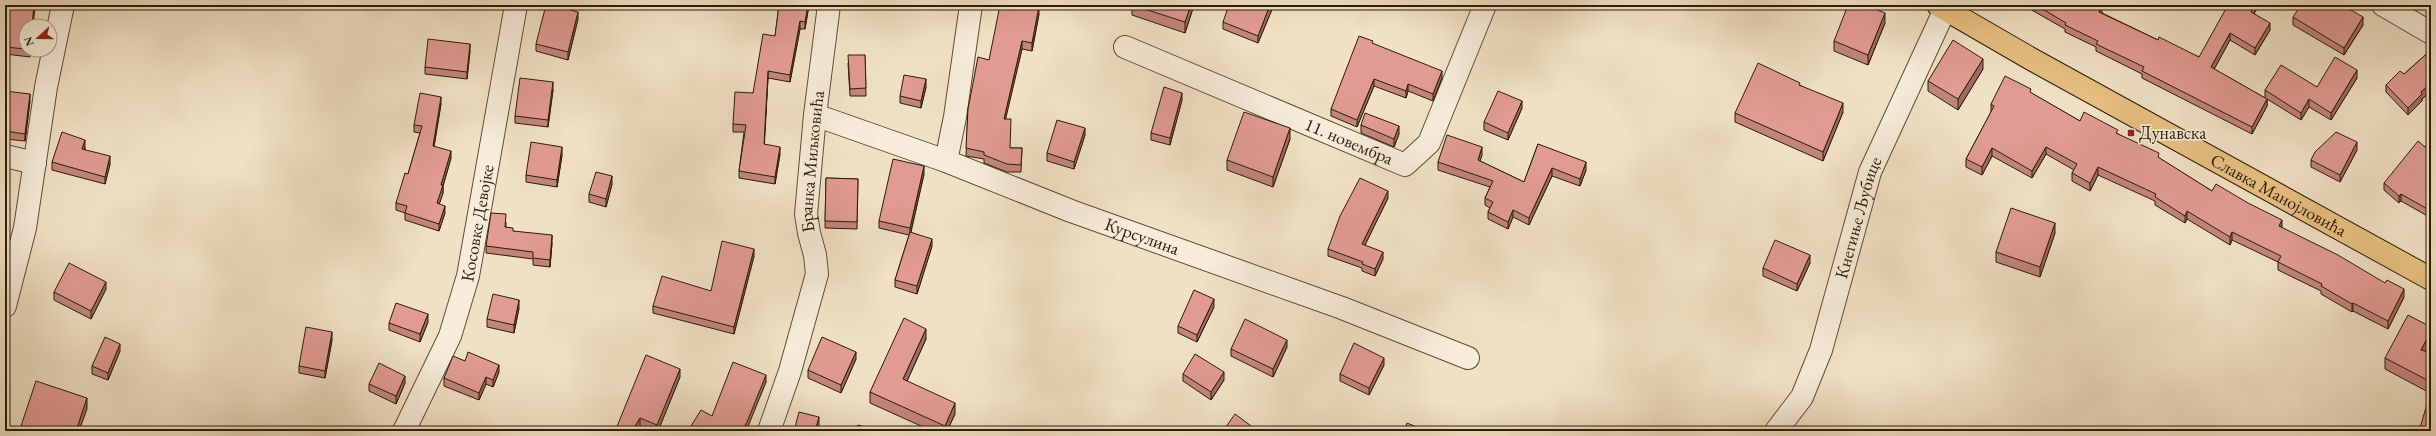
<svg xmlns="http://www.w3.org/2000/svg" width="2436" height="436" viewBox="0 0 2436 436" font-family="'EB Garamond',serif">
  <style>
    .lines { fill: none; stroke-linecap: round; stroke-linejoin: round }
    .minor-casing { stroke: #5e4d36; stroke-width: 24 }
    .major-casing { stroke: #2d1c06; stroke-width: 24 }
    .minor { stroke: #f6ecd9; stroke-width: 22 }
    .major { stroke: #e8c082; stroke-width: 22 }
    .wall { fill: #c2857e; stroke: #2d1c06 }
    .shaded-wall { fill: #9e6c66; stroke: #2d1c06 }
    .building { fill: #e19b92; stroke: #2d1c06 }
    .poi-dot { fill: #8f2418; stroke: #f6ecd9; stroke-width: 1.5 }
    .labels { text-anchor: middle; stroke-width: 3.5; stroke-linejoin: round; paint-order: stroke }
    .poi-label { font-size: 18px; fill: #2d1c06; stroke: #f6ecd9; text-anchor: start }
    .street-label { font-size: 18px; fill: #2d1c06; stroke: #f6ecd9 }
  </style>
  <rect width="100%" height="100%" fill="#f1e1c4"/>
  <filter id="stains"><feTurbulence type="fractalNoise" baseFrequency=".005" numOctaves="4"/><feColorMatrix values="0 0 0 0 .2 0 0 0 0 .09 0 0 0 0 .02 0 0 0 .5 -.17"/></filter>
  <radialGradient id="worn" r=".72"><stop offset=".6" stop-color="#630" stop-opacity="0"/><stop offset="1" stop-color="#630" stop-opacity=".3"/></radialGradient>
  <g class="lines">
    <defs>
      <g id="minor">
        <polyline points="2383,5 2431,33"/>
        <path id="s1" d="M1125 47 1405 165 1429 143 1485 5"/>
        <path id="s2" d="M815 115 946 161 1071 211 1342 308 1468 358"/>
        <polyline points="5,156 35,163"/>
        <polyline points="946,161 955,117 971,5"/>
        <polyline points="5,306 25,228 46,87 63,5"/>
        <path id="s3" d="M404 431 450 336 468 276 516 5"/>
        <path id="s4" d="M769 431 790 371 817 274 815 255 809 233 806 214 815 115 829 5"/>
        <path id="s5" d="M1776 431 1802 397 1821 350 1870 172 1947 5"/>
      </g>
      <g id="major">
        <path id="s6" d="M1938 5 2033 60 2431 279"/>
      </g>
    </defs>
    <!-- minor casing -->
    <use href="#minor" class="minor-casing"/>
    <!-- major casing -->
    <use href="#major" class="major-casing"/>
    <!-- minor -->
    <use href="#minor" class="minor"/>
    <!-- major -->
    <use href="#major" class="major"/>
  </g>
  <!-- wall -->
  <g class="wall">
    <polygon points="5,5 35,5 35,8 26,26 26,50 31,50 30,57 5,54"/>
    <polygon points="779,5 809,5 805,29 800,29 790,82 768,78 764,144 780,154 775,184 739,178 739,171 744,132 733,132 733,124 753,93 775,36"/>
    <polygon points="1132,5 1194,5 1185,33 1132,15"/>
    <polygon points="1273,5 1273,7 1258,43 1223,29 1223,22"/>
    <polygon points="2023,5 2099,5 2102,13 2158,40 2199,57 2256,5 2256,10 2254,14 2270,30 2255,55 2230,40 2214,69 2265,98 2265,90 2317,87 2357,78 2331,120 2309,107 2301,120 2267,99 2267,106 2252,134 2142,78 2142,74 2096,51 2096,47 2065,32 2065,29"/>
    <polygon points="1039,14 1032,51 1022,49 1005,119 1010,148 1022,148 1021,172 1007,172 984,163 984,159 966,156 968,109 989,60"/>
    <polygon points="2293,17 2363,25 2344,55 2293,25"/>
    <polygon points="578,19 568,60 536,51 536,44"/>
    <polygon points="1885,23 1868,65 1834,51 1834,41"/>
    <polygon points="1373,44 1442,78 1433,101 1408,91 1406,98 1374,86 1357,127 1331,116 1331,109"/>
    <polygon points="2431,50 2431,91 2422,99 2422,101 2408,115 2386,92 2386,85 2404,74"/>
    <polygon points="470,51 467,79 425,74 425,67"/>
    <polygon points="865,55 866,96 850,96 848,63"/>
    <polygon points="1983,69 1958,110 1928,91 1928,81"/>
    <polygon points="1800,85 1843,112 1823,161 1735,122 1735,113"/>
    <polygon points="926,87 921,108 900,103 900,96"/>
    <polygon points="553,90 548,127 515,123 515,116"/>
    <polygon points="5,91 30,101 25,141 5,139"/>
    <polygon points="2031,93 2080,121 2118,134 2159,158 2212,191 2282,228 2404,297 2388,329 2353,311 2352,312 2321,294 2321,291 2278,270 2278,262 2232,240 2230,245 2187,219 2185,223 2155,205 2155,201 2098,175 2090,191 2072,181 2072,173 2074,170 2046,154 2032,178 1992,156 1982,175 1966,167 1966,159 1991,112 1991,104"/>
    <polygon points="1182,100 1170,145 1151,140 1151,133"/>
    <polygon points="441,104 434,146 451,158 443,186 443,193 439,204 445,213 439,231 405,220 405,213 396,210 396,203 408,174 420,133 414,132 414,125"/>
    <polygon points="1522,108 1508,140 1484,130 1484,122"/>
    <polygon points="1361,125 1399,134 1394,147 1361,133"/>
    <polygon points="1085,135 1074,169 1047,161 1047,153"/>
    <polygon points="1290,139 1273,187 1227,170 1227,160"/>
    <polygon points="2431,139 2431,218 2401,201 2399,203 2384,190 2384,183 2425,147"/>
    <polygon points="1538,144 1586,170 1580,186 1552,176 1529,225 1513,217 1508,229 1488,219 1488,212 1490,208 1485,205 1485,198 1490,187 1438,170 1438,162 1482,155 1480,161 1524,182"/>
    <polygon points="85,147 85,150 110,164 105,184 52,170 52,162"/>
    <polygon points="2357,150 2340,182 2311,167 2311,160"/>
    <polygon points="562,155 557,187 526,182 526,175"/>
    <polygon points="924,174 911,232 932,246 917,294 895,287 895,280 909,235 879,228 879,221"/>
    <polygon points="826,178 858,179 857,229 825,228"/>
    <polygon points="612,184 606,207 589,202 589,194"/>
    <polygon points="1388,198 1365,245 1383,259 1375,276 1362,271 1362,268 1328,256 1328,249"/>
    <polygon points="506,222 506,227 513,231 552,243 550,267 533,265 533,259 486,253 486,246"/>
    <polygon points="2055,233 2040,277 1996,262 1996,252"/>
    <polygon points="754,256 734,334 653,313 653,306 711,291"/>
    <polygon points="1810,263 1797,291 1763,276 1763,268"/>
    <polygon points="106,289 91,319 54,300 54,292"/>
    <polygon points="1214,307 1197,342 1178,333 1178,326"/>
    <polygon points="519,308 514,333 487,327 487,319"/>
    <polygon points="428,322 420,342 389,330 389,323"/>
    <polygon points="926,339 907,381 955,414 947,431 932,431 870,403 870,392"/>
    <polygon points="332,340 325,378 299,373 299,366"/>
    <polygon points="1287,347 1273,377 1231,356 1231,349"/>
    <polygon points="120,351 108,380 92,374 92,366"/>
    <polygon points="2426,351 2431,353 2431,431 2430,393 2385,369 2385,358"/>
    <polygon points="856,359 841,393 808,378 808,370"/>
    <polygon points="465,361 499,372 493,387 486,384 479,400 444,386 444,378"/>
    <polygon points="1384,365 1369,395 1340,381 1340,374"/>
    <polygon points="1183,374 1224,380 1211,400 1183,381"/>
    <polygon points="680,377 658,431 653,431 640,426 636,431 609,431 616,429"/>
    <polygon points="766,382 745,431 691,431 691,426 712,416"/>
    <polygon points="405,383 396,404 369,391 369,384"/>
  </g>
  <!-- shaded-wall -->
  <g class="shaded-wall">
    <polygon points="34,5 35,8 33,26 32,26"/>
    <polygon points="808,5 809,5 805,29 805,22"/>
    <polygon points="1191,5 1194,5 1185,33 1185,22"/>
    <polygon points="1270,5 1273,5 1273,7 1258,43 1258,36"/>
    <polygon points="2255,5 2256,5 2256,10 2251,19 2251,12"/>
    <polygon points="1039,6 1039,14 1032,51 1032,43"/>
    <polygon points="2102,6 2102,14 2099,12"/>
    <polygon points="578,12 578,19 568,60 568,52"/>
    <polygon points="1885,13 1885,23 1868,65 1868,55"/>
    <polygon points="2363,17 2363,25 2344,55 2344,48"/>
    <polygon points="800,21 800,29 790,82 790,75"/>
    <polygon points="2270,23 2270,30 2255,55 2255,48"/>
    <polygon points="2230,33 2230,40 2211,75 2211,67"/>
    <polygon points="1022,41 1022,49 1004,126 1004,119"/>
    <polygon points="470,44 470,51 467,79 467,72"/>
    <polygon points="1983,59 1983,69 1958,110 1958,99"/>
    <polygon points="2357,70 2357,78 2331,120 2331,113"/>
    <polygon points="768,71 768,78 764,152 764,144"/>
    <polygon points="1442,71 1442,78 1433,101 1433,94"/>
    <polygon points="926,79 926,87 921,108 921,101"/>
    <polygon points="1374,79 1374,86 1357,127 1357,120"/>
    <polygon points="553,82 553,90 548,127 548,120"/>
    <polygon points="2431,83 2431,91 2422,99 2422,101 2408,115 2408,108 2421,92"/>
    <polygon points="1408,84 1408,91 1406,98 1406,91"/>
    <polygon points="1182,93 1182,100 1170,145 1170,138"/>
    <polygon points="30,94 30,101 25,141 25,134"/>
    <polygon points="441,97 441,104 433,153 433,146"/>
    <polygon points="2267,99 2267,106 2252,134 2252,127"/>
    <polygon points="2309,99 2309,107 2301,120 2301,113"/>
    <polygon points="1522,101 1522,108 1508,140 1508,133"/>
    <polygon points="1843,103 1843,112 1823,161 1823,152"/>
    <polygon points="1399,126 1399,134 1394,147 1394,139"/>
    <polygon points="1085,128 1085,135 1074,169 1074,162"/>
    <polygon points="1290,128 1290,139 1273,187 1273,177"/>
    <polygon points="85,140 85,147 82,156 82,149"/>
    <polygon points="2357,142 2357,150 2340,182 2340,175"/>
    <polygon points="562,147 562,155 557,187 557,180"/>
    <polygon points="780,147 780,154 775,184 775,177"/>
    <polygon points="1482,147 1482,155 1478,167 1478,160"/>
    <polygon points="2046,147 2046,154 2032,178 2032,171"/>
    <polygon points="1992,148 1992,156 1982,175 1982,167"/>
    <polygon points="451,151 451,158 443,186 443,193 437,211 437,203 441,185"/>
    <polygon points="110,156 110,164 105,184 105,177"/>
    <polygon points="1586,162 1586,170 1580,186 1580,179"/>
    <polygon points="924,166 924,174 910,235 910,228"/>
    <polygon points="2098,167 2098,175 2090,191 2090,183"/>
    <polygon points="1552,168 1552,176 1529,225 1529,218"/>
    <polygon points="612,176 612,184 606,207 606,199"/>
    <polygon points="1388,191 1388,198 1362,251 1362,244"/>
    <polygon points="2401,194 2401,201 2399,203 2399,196"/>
    <polygon points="445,206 445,213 439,231 439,224"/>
    <polygon points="1513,210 1513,217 1508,229 1508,222"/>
    <polygon points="2187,211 2187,219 2185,223 2185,216"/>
    <polygon points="2282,220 2282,227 2279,226"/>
    <polygon points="2055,223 2055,233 2040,277 2040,267"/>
    <polygon points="2232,232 2232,240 2230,245 2230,237"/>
    <polygon points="552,235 552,243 550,267 550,260"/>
    <polygon points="932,239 932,246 917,294 917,286"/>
    <polygon points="754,249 754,256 734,334 734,327"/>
    <polygon points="1383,252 1383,259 1375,276 1375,269"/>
    <polygon points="1810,255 1810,263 1797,291 1797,284"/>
    <polygon points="106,282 106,289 91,319 91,311"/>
    <polygon points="2404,289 2404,297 2388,329 2388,321"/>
    <polygon points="1214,299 1214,307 1197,342 1197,335"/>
    <polygon points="519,300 519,308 514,333 514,325"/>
    <polygon points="2353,303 2353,311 2352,312 2352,304"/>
    <polygon points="428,314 428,322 420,342 420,334"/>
    <polygon points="926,329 926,339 903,390 903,379"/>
    <polygon points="2431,331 2431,342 2421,361 2421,350"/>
    <polygon points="332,332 332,340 325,378 325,371"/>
    <polygon points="1287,340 1287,347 1273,377 1273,369"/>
    <polygon points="120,344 120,351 108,380 108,373"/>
    <polygon points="856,352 856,359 841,393 841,385"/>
    <polygon points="1384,358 1384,365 1369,395 1369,388"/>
    <polygon points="499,365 499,372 493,387 493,380"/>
    <polygon points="680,369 680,377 658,431 657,431 657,425"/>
    <polygon points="1224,372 1224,380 1211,400 1211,392"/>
    <polygon points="766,375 766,382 747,429 745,431 741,431"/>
    <polygon points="405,376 405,383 396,404 396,396"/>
    <polygon points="486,377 486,384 479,400 479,393"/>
    <polygon points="87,398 87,409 79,431 76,431"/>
    <polygon points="955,403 955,414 947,431 945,431 945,426"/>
    <polygon points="819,417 819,425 817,431 815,431"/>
    <polygon points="640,418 640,426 636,431 632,431"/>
  </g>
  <!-- building -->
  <g class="building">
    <polygon points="5,5 34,5 32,26 26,26 26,49 5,47"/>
    <polygon points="546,5 551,5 578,12 568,52 536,44"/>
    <polygon points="779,5 808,5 805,22 800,21 790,75 768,71 764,144 780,147 775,177 739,171 746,125 733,124 735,92 753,93 763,34 775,36"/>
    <polygon points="1000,5 1032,5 1039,6 1032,43 1022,41 1004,119 1011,119 1010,148 1022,148 1021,165 1007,164 984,155 984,152 966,148 968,109 978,57 989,60"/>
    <polygon points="1132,5 1191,5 1185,22"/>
    <polygon points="1229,5 1270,5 1258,36 1223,22"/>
    <polygon points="1848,5 1866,5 1885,13 1868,55 1834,41"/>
    <polygon points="2036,5 2099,5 2102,6 2099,12 2158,40 2159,37 2199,57 2228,5 2255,5 2251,12 2270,23 2255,48 2230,33 2211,67 2267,99 2252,127 2142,71 2144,67 2096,44 2098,41 2065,25 2066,23"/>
    <polygon points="2301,5 2342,5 2363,17 2344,48 2293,17"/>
    <polygon points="1359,36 1373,41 1372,43 1442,71 1433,94 1408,84 1406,91 1374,79 1357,120 1331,109"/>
    <polygon points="428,39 470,44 467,72 425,67"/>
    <polygon points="1953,40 1983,59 1958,99 1928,81"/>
    <polygon points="2431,50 2431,83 2421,92 2422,94 2408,108 2386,85 2400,71 2404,74"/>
    <polygon points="848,55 865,55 866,88 850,89"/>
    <polygon points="2335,57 2357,70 2331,113 2309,99 2301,113 2265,90 2281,65 2317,87"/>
    <polygon points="1758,63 1800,83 1799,85 1843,103 1823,152 1735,113"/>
    <polygon points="904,75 926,79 921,101 900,96"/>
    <polygon points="2005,76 2031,89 2030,92 2080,121 2084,112 2118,130 2116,133 2159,153 2158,157 2212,191 2216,184 2248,203 2282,220 2279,226 2338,255 2385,283 2387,280 2404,289 2388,321 2353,303 2352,304 2321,286 2322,284 2278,262 2281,256 2232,232 2230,237 2187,211 2185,216 2155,197 2156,194 2098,167 2090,183 2072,173 2077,164 2046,147 2032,171 1992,148 1982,167 1966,159 1994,106 1991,104"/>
    <polygon points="520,78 553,82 548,120 515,116"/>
    <polygon points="1164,87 1182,93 1170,138 1151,133"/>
    <polygon points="5,91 30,94 25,134 5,131"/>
    <polygon points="1498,91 1522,101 1508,133 1484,122"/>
    <polygon points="420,93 441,97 433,146 451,151 441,185 443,185 437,203 445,206 439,224 405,213 407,206 396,203 405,173 408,174 422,126 414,125"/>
    <polygon points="1244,112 1290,128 1273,177 1227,160"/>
    <polygon points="1365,113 1399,126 1394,139 1361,125"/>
    <polygon points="1057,120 1085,128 1074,162 1047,153"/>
    <polygon points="62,132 85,140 82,149 110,156 105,177 52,162"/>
    <polygon points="2336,132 2357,142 2340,175 2311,160 2315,152"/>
    <polygon points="1447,135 1482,147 1478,160 1524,182 1538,144 1586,162 1580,179 1552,168 1529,218 1513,210 1508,222 1488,212 1493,202 1485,198 1493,181 1438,162"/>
    <polygon points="2431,139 2431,211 2401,194 2399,196 2384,183 2418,141 2425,147"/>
    <polygon points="531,142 562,147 557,180 526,175"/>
    <polygon points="893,159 924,166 910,228 879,221"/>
    <polygon points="596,172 612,176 606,199 589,194"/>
    <polygon points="826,178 858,179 857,222 825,221"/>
    <polygon points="1360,178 1388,191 1362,244 1383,252 1375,269 1362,264 1363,262 1328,249 1340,216"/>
    <polygon points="2011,208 2055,223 2040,267 1996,252"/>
    <polygon points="491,213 506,214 505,227 513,228 513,231 552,235 550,260 533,258 533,252 486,246"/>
    <polygon points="910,232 932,239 917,286 895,280"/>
    <polygon points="1775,240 1810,255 1797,284 1763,268"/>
    <polygon points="722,241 754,249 734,327 653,306 662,276 711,291"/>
    <polygon points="69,263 106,282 91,311 54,292"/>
    <polygon points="1194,290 1214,299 1197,335 1178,326"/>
    <polygon points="493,294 519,300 514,325 487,319"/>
    <polygon points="396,303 428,314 420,334 389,323"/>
    <polygon points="2408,315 2431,327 2431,331 2421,350 2431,353 2431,382 2385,358"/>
    <polygon points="904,318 926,329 903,379 955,403 945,426 870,392"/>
    <polygon points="1245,319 1287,340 1273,369 1231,349"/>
    <polygon points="306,327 332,332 325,371 299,366"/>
    <polygon points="105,337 120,344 108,373 92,366"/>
    <polygon points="822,337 856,352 841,385 808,370"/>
    <polygon points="1354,343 1384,358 1369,388 1340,374"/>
    <polygon points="468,352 499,365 493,380 486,377 479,393 444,378 453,356 465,361"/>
    <polygon points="1195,354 1224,372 1211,392 1183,374"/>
    <polygon points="646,355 680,369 657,425 640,418 632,431 609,431 612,427 616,429"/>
    <polygon points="733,362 766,375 747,422 741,431 699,431 691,426 701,410 712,416"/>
    <polygon points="379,363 405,376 396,396 369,384"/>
    <polygon points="36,381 87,398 76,431 26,431 20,429"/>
    <polygon points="2431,391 2431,431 2419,431"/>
    <polygon points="799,412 819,417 815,431 794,431"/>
    <polygon points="1235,414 1258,431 1223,431"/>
    <polygon points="1407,423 1426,431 1404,431"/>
    <polygon points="858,425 874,430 874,431 856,431"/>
  </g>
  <!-- markers -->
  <rect class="poi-dot" x="2127" y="129" width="8" height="8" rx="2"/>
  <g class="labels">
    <!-- poi labels -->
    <g class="poi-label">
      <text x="2139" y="139">Дунавска</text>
    </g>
    <!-- street labels -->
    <g class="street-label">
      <text dy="6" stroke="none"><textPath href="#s1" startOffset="243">11. новембра</textPath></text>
      <text dy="6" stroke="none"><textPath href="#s4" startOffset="278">Бранка Миљковића</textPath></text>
      <text dy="6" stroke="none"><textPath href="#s6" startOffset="390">Славка Манојловића</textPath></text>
      <text dy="6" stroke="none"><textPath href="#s5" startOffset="231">Кнегиње Љубице</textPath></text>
      <text dy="6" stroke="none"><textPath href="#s3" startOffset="222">Косовке Девојке</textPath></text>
      <text dy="6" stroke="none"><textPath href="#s2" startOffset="349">Курсулина</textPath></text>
    </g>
  </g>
  <!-- margin -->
  <rect width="2436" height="436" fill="none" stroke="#f1e1c4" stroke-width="20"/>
  <rect x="6" y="6" width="2424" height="424" fill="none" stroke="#2d1c06" stroke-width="2"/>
  <rect x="10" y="10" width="2416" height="416" fill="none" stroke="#2d1c06"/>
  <!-- north arrow -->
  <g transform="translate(38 38) rotate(249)"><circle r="19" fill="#f6ecd9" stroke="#a69985"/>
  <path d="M0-3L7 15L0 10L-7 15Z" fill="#8f2418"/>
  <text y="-6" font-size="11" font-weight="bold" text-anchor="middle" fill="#2d1c06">N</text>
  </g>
  <rect width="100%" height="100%" filter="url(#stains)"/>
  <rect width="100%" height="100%" fill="url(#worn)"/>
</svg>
